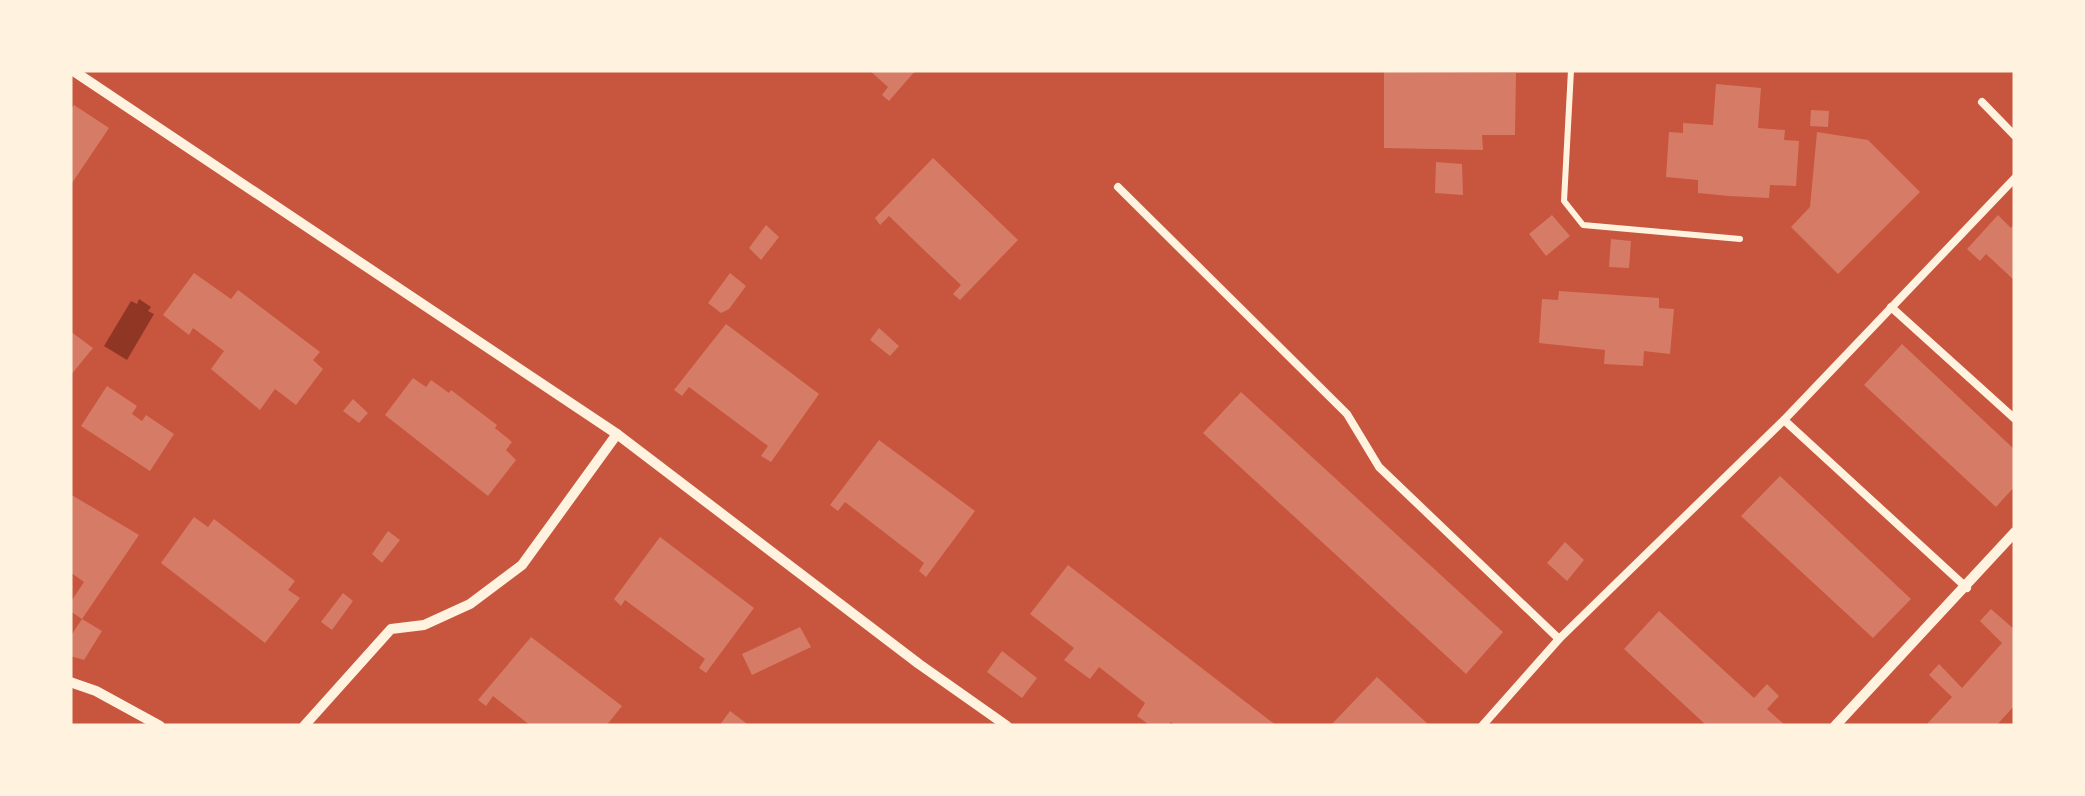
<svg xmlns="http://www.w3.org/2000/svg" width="2085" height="796" viewBox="0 0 2085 796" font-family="Roboto,sans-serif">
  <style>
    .water { fill: #8f3625 }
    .building { fill: #d67c66 }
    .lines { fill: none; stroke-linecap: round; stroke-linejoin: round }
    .path { stroke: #fff3e0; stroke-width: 6 }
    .service { stroke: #fff3e0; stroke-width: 8 }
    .minor { stroke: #fff3e0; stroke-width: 10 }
  </style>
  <rect width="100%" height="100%" fill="#c8553d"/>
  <!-- water -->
  <polygon class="water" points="139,299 151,307 148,311 154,314 127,360 104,346 131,301 137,304"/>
  <!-- building -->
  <g class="building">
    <polygon points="869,70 916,70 889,101 882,95 888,87"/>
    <polygon points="1384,72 1516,73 1515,135 1482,135 1483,150 1384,148"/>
    <polygon points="1716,84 1761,88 1758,128 1785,130 1784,140 1799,141 1796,186 1770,185 1769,198 1729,196 1698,193 1698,180 1666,177 1669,132 1683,133 1683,123 1713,125"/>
    <polygon points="74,105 109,128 70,186 70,110"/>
    <polygon points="1811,110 1829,111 1828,127 1810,126"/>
    <polygon points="1817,132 1868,140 1920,192 1838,274 1791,227 1810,207"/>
    <polygon points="933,158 1018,240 960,300 953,294 961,285 925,251 889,216 880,225 875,218"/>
    <polygon points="1436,162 1462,164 1463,195 1435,193"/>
    <polygon points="1552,215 1570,236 1546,256 1529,234"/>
    <polygon points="1998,215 2011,228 2015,223 2015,281 1986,254 1980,261 1967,249"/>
    <polygon points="766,225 779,237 761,260 749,248"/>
    <polygon points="1611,239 1631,241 1629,268 1609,267"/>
    <polygon points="194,273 231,299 238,290 320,352 313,360 323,369 296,405 275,389 260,410 211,369 224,351 193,328 189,335 163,315"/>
    <polygon points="730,273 746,286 729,309 721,313 708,303"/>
    <polygon points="1559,291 1659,298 1659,308 1674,309 1670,354 1644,351 1643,366 1604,364 1605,350 1539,343 1542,299 1558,300"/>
    <polygon points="726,324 819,394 771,462 761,456 768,446 689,387 682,396 674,390"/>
    <polygon points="879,328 899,346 890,356 870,340"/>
    <polygon points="70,331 93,348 70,376"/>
    <polygon points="1902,344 2015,450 2015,486 1996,507 1864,385"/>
    <polygon points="413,378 426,387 431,380 449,393 451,390 497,425 495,428 512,442 506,450 516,460 488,496 385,415"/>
    <polygon points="107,386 137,406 132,414 142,421 146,415 174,434 150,471 81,426"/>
    <polygon points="1241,392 1503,632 1466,674 1203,433"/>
    <polygon points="353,399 368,413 359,423 343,411"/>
    <polygon points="879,440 975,511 926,577 919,571 924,563 845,502 838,511 830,505"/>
    <polygon points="1780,476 1911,599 1873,638 1741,516"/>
    <polygon points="70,494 139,535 82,619 70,611 70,603 84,582 70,572"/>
    <polygon points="194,517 208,527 214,519 295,581 288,590 300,598 265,643 161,563"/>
    <polygon points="388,531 400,540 382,563 372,554"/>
    <polygon points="660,537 754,608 706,673 699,668 705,659 625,600 621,606 614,599"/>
    <polygon points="1565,542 1584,560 1567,581 1547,563"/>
    <polygon points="1068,565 1277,726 1176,726 1171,722 1168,726 1151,726 1137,716 1145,703 1099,667 1090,679 1064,660 1074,648 1030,614"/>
    <polygon points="343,593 353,601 332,630 321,622"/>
    <polygon points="1991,609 2015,630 2015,705 1996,726 1925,726 1952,697 1929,675 1939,664 1962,688 2002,643 1980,621"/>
    <polygon points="1659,611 1754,698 1767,684 1779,696 1767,709 1786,726 1707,726 1624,649"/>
    <polygon points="82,619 102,631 84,660 70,656 70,637"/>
    <polygon points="800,627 811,647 752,675 742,654"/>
    <polygon points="531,637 622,706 606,726 531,726 493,696 486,706 478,700"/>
    <polygon points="1002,651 1037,678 1022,698 987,672"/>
    <polygon points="1377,677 1430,726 1330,726"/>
    <polygon points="730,711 750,726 719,726"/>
  </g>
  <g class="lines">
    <!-- path -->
    <polyline class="path" points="1571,70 1564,201 1583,225 1740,239"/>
    <!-- service -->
    <g class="service">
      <polyline points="1982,102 2015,136"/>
      <polyline points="1118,187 1347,414 1379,467 1559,639"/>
      <polyline points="1891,307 2015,419"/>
      <polyline points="1784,420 1967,588"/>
      <polyline points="1482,726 1559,639 1784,420 2015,178"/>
    </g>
    <!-- minor -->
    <g class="minor">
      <polyline points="72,70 617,434 919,664 1007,726"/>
      <polyline points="70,682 96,691 160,726"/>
      <polyline points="304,726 391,629 424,625 470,604 522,565 617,434"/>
      <polyline points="1835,726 2015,532"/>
    </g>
  </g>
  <!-- border -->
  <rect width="2085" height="796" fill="none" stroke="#fff3e0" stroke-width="145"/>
</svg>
